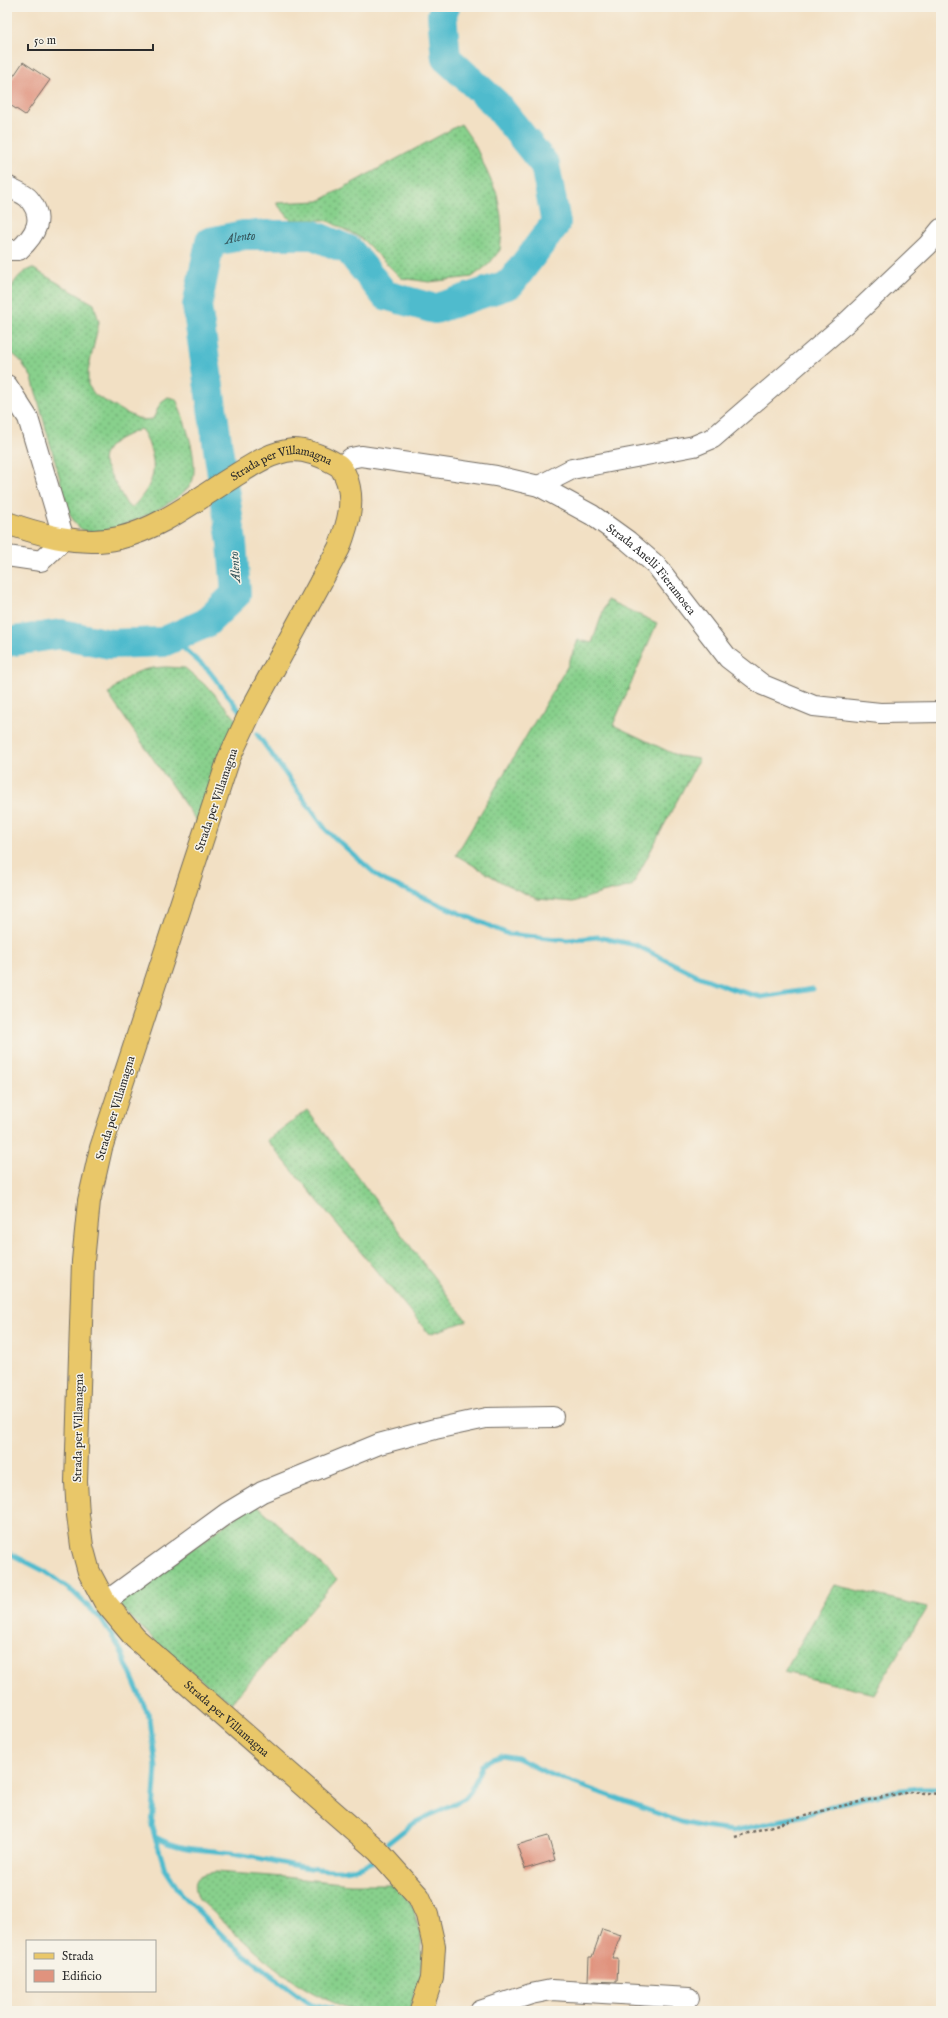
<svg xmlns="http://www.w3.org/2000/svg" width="948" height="2018" viewBox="0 0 948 2018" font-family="'IM FELL English',serif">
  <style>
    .grass { fill: url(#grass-dots); stroke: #5a7e5c; fill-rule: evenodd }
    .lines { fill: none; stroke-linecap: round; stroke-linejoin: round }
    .stream { stroke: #50bbcd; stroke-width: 5 }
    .river { stroke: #50bbcd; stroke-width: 30 }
    .building { fill: #e0937e }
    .minor-casing { stroke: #716a61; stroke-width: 22 }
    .major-casing { stroke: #716a61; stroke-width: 24 }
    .path { stroke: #716a61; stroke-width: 2.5; stroke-dasharray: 3 3; stroke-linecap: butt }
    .minor { stroke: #fff; stroke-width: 20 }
    .major { stroke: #e9c769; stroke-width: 22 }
    .labels { text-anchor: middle; stroke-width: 3; stroke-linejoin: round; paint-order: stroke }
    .street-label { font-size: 12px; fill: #2b2b2b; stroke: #f7f3e8 }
    .water-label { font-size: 13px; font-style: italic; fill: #36565c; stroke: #f7f3e8 }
  </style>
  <defs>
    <pattern id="grass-dots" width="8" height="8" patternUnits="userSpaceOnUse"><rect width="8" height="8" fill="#88d08c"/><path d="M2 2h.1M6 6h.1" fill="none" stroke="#6fa973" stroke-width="1.8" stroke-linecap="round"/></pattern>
  </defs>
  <rect width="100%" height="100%" fill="#f7f3e8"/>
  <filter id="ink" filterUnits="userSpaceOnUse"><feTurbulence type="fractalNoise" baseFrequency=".025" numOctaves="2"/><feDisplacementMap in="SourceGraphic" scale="8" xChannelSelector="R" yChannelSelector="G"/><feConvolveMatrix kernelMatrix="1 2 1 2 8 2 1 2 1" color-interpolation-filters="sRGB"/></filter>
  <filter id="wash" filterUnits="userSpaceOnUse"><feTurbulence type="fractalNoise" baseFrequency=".012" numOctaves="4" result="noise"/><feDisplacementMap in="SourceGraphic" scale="16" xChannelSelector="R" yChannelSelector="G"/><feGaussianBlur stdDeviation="0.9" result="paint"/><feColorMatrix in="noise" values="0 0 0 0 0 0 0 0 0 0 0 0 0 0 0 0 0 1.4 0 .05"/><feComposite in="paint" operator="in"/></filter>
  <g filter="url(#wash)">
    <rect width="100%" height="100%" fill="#f2e0c4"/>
    <!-- grass -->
    <g class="grass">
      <polygon points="461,124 474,143 497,194 501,216 502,232 500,250 489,264 472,277 429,282 401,278 361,238 326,220 291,220 276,203 319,201"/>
      <path d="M32 268 94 304 99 322 88 371V385L95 395 122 411 142 420 153 419 161 402 168 397 176 399C184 420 198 455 193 479 189 500 105 539 85 531 76 527 73 520 69 512L32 378 20 360 7 349C7 319 0 281 32 268ZM140 429C145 433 147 439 149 445 159 473 151 487 132 508L127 505 103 461C104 442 125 437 140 429Z"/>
      <polygon points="607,600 657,623 613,725 678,756 699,759 632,886 602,893 573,902 537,899 503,883 456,855 567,667 578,640 592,643"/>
      <path d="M166 667 185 668 211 690 241 725 202 829 108 694C129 675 137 668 166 667Z"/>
      <polygon points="307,1110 467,1321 429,1334 267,1140"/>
      <path d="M255 1503 337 1579 231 1703C191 1672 152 1641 118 1603Z"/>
      <polygon points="834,1585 927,1607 874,1694 784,1672"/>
      <path d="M216 1872 285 1877 350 1884H396L413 1907 422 1942 421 1976 409 2011C393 2011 375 2014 360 2011 295 1996 246 1942 199 1899 191 1881 196 1874 216 1872Z"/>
    </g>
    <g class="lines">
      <!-- stream -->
      <g class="stream">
        <polyline points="172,638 209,671 243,715"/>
        <polyline points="257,734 326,830 381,879 508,934 567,940 598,937 636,945 698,976 732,989 761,997 813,989"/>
        <polyline points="7,1552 44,1571 73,1592 100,1618 119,1647 150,1719 156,1767 152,1827 165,1869 182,1895 232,1945 308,2003 340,2011"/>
        <path d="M155 1837C186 1853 206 1848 238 1854 272 1860 307 1871 343 1870 353 1870 363 1866 372 1862"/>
        <polyline points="388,1843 412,1824 465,1798 471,1791 482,1765 493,1758 501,1755 517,1758 549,1774 681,1822 703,1827 733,1831 805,1815 836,1804 894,1791 918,1788 941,1788"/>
      </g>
      <!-- river -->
      <path class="river" id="s1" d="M7 642 61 634 110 644 163 642 206 623 236 594 232 543 197 306 210 242 244 235H313L349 250 385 295 435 309 510 284 556 223 545 165 496 104 446 58 442 15 445 7"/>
    </g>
    <g id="blocks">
      <!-- building -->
      <g class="building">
        <polygon points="23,62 50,80 25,115 7,103 7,86"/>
        <polygon points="548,1836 555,1860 525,1869 517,1845"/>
        <polygon points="602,1929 621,1935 612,1958 618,1958 617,1982 588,1981 589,1957 592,1957"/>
      </g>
    </g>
  </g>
  <g filter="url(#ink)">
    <use href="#blocks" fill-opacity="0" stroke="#716a61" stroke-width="1"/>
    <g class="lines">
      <defs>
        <g id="minor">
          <path d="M7 186C13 190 24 193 29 199 46 219 35 235 19 250H7"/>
          <polyline points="7,385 28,418 64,539 41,561 7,556"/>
          <path id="s2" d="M341 466 351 458 361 456 496 476 539 486 592 515 628 541 656 565 728 658 763 685 814 706 880 713 941 712"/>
          <polyline points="539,486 572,469 694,446 713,438 846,323 928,245 941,229"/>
          <polyline points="105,1602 227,1513 262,1492 379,1444 435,1429 486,1418 553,1417"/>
          <polyline points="480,2011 531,1994 551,1990 689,1998"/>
        </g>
        <g id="major">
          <path id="s3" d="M7 523C42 535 82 547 119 538 161 528 197 499 233 477 252 465 271 452 293 450 308 450 324 457 336 464 341 466 342 470 345 475 356 500 348 524 339 548L252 709 229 758 101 1148 89 1201 83 1261 76 1482 78 1515 82 1546 89 1572 105 1602 135 1638 378 1851 419 1897 427 1915 434 1946 432 1978 421 2011"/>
        </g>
      </defs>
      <!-- minor casing -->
      <use href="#minor" class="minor-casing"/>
      <!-- major casing -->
      <use href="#major" class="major-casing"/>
      <!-- path -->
      <polyline class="path" points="735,1837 832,1808 887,1796 910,1792 941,1794"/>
      <!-- minor -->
      <use href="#minor" class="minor"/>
      <!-- major -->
      <use href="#major" class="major"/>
    </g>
  </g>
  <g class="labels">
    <!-- street labels -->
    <g class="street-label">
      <text dy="4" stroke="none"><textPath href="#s3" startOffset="297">Strada per Villamagna</textPath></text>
      <text dy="4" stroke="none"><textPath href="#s2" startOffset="345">Strada Anelli Fieramosca</textPath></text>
      <text transform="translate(216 800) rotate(-71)" y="4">Strada per Villamagna</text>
      <text transform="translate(115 1108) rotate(-73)" y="4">Strada per Villamagna</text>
      <text transform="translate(78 1428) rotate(-89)" y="4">Strada per Villamagna</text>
      <text dy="4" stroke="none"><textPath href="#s3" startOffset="1724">Strada per Villamagna</textPath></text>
    </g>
    <!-- water labels -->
    <g class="water-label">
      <text dy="5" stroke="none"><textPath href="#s1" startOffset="633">Alento</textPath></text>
      <text transform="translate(234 567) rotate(-94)" y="5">Alento</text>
    </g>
  </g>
  <!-- margin -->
  <rect width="948" height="2018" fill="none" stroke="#f7f3e8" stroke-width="24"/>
  <!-- legend -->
  <rect x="26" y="1940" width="130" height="52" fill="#f7f3e8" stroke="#a5a39c"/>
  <rect x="34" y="1953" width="20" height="6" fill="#e9c769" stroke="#a5a39c"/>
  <text x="62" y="1960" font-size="12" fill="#2b2b2b">Strada</text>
  <rect x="34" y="1970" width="20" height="12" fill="#e0937e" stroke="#a5a39c"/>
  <text x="62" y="1980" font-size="12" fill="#2b2b2b">Edificio</text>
  <!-- scale -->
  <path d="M28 44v6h125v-6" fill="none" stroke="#2b2b2b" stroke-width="2"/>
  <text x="34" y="44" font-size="12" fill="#2b2b2b" stroke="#f7f3e8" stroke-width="3" paint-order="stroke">50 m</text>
</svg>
